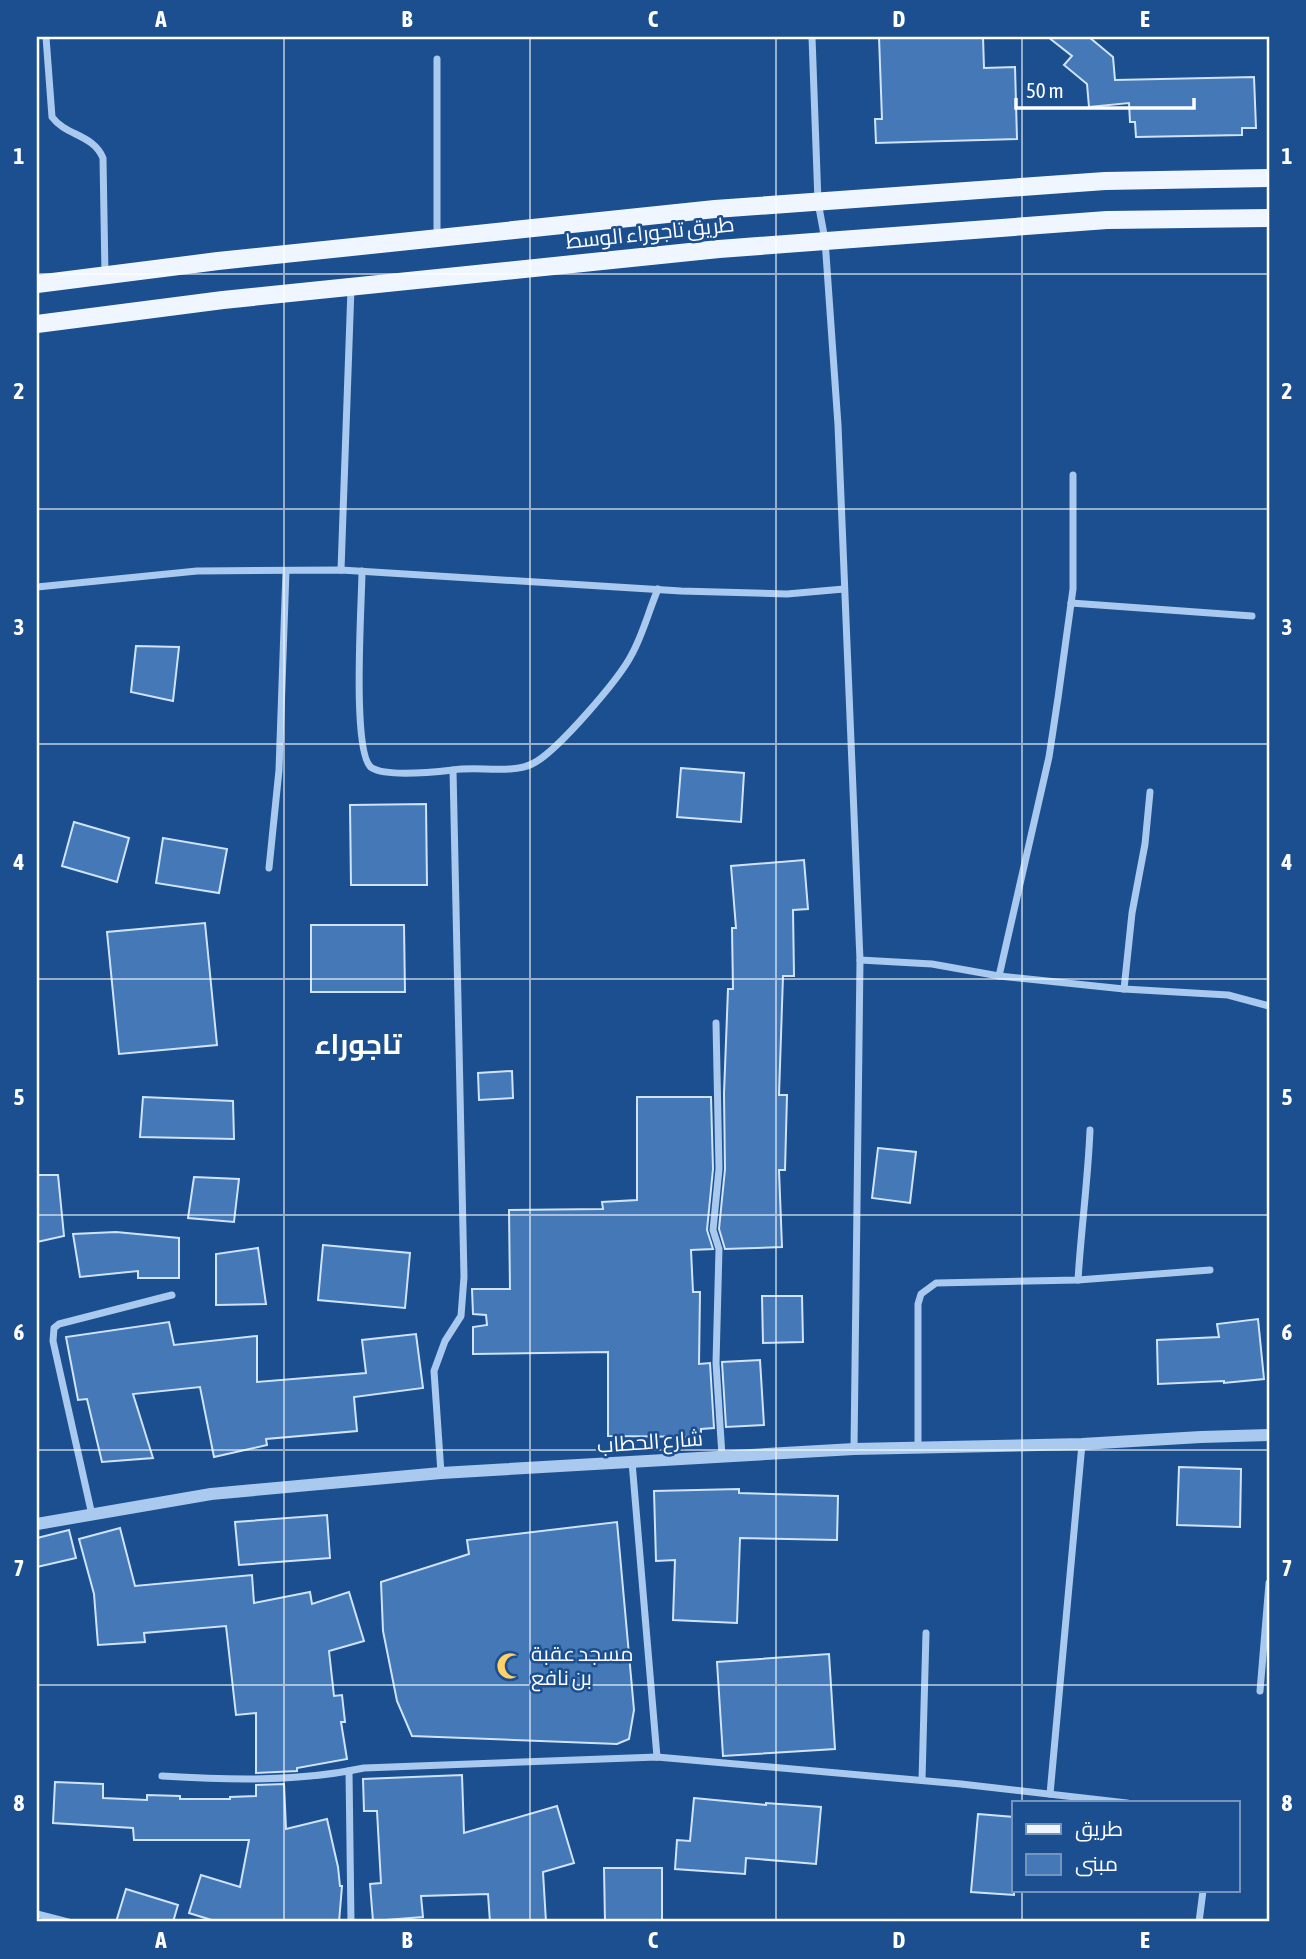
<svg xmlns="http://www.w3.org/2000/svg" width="1306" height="1959" viewBox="0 0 1306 1959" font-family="'Asap Condensed',Cairo,sans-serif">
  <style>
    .building { fill: #4478b7; stroke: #cfe3fa; stroke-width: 2 }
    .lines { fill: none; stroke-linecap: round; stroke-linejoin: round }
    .minor { stroke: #a9c9ee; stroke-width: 7 }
    .tertiary { stroke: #a9c9ee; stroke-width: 12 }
    .primary { stroke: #f0f6ff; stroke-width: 18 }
    .grid { fill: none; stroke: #fff; stroke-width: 2; stroke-opacity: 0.55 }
    .labels { text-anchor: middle; stroke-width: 5; stroke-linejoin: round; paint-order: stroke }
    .street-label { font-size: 21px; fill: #fff; stroke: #1b4f8f }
    .poi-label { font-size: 21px; fill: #fff; stroke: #1b4f8f; text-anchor: start }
    .district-label { font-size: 28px; font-weight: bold; fill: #fff; stroke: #1b4f8f }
    .neatline { fill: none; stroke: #fff; stroke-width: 2.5 }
    .grid-label { font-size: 23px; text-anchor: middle; font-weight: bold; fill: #fff }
  </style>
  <rect width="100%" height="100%" fill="#1b4f8f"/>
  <!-- building -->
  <g class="building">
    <polygon points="879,37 983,37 984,68 1015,67 1017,139 876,143 875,119 882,119"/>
    <polygon points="1048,37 1089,37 1113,57 1115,80 1254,77 1256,128 1242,128 1242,135 1136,137 1135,122 1130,122 1129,103 1089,107 1087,84 1064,65 1072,56"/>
    <polygon points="136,646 179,647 173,701 131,692"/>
    <polygon points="681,768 744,773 741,822 677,817"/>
    <polygon points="426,804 427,885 351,885 350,805"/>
    <polygon points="74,822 129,838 117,882 62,866"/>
    <polygon points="163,838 227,849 219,893 156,883"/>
    <polygon points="804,860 808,909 793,910 794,976 783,976 779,1095 787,1095 785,1170 779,1170 782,1247 725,1249 719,1229 725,1169 724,1094 728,989 733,989 732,928 736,928 731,866"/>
    <polygon points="205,923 217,1045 119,1054 107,932"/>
    <polygon points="311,925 404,925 405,992 311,992"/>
    <polygon points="512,1071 513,1098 479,1100 478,1073"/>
    <polygon points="143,1097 233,1101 234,1139 140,1137"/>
    <polygon points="637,1097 711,1097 713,1169 707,1230 713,1249 691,1250 693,1292 700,1292 699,1364 710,1363 714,1428 701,1429 701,1437 608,1436 608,1352 473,1354 473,1327 487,1325 486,1315 473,1314 472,1289 510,1289 509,1210 603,1209 602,1202 637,1200"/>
    <polygon points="878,1148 916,1152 910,1203 872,1198"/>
    <polygon points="37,1175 58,1175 64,1236 37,1242"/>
    <polygon points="194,1177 239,1179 234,1222 188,1218"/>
    <polygon points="116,1232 179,1238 179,1278 138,1278 138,1271 80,1277 73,1234"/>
    <polygon points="323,1245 410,1253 405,1308 318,1300"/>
    <polygon points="258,1248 266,1304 216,1305 216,1254"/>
    <polygon points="762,1296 802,1296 803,1342 763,1343"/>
    <polygon points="1258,1319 1264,1379 1224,1383 1224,1381 1158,1384 1157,1340 1219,1337 1217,1324"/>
    <polygon points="169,1322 174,1345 257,1336 257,1382 366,1373 362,1340 416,1334 423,1388 354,1397 357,1431 266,1439 267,1445 214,1457 200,1387 133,1394 153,1458 102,1462 87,1399 78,1400 66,1337"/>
    <polygon points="760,1360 764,1425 726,1427 722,1362"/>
    <polygon points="1179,1467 1241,1469 1240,1527 1177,1525"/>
    <polygon points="739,1489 739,1493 838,1496 837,1540 740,1538 737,1623 673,1620 675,1560 656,1561 654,1491"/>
    <polygon points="327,1515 330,1558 239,1565 235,1522"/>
    <polygon points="617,1522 634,1710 629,1739 617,1744 412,1736 397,1701 383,1631 381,1582 469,1554 467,1540"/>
    <polygon points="120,1528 135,1586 252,1575 254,1603 310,1592 312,1604 349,1592 364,1641 329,1651 334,1696 342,1695 345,1722 341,1722 347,1759 297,1768 297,1771 256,1773 256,1713 236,1715 226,1626 144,1633 145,1642 98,1645 94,1594 79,1539"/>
    <polygon points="69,1530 76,1558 37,1567 37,1538"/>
    <polygon points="829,1654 835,1749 723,1756 717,1662"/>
    <polygon points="462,1775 464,1833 557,1806 574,1863 543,1872 546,1922 490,1922 488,1894 421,1896 423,1917 373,1921 370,1884 381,1883 377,1811 364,1811 363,1779"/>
    <polygon points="55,1782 103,1784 103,1798 147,1800 147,1795 180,1796 180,1799 230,1799 230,1797 256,1796 256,1785 284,1784 286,1829 327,1819 338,1867 340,1886 342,1886 339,1922 218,1922 189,1913 201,1875 240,1887 249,1840 134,1840 133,1828 53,1823"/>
    <polygon points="694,1798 766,1805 766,1803 821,1807 816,1864 746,1858 745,1874 675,1869 677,1840 690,1841"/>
    <polygon points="978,1814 1014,1817 1014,1895 971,1892"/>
    <polygon points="604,1868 662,1868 662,1922 605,1922"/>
    <polygon points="126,1889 178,1905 173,1922 116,1922"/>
  </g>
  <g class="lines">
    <!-- minor -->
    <g class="minor">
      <path d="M46 37 52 117C66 136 93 134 103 158L105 275"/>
      <polyline points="812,37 818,202 825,240 838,425 860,960 854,1449"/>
      <polyline points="437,59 437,237"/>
      <polyline points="341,570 351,288"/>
      <path d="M362 571C362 601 351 756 372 768 387 777 435 772 453 770L464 1277 461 1316 445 1341 434 1371 441 1473"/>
      <polyline points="37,587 197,571 341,570 681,591 787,594 844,589"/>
      <polyline points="1071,603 1252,616"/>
      <path d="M453 770C477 766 511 774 532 764 556 753 620 678 632 654 643 634 649 610 658 589"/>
      <polyline points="269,868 279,770 286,571"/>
      <polyline points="860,960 932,964 999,976 1124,989 1228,995 1269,1006"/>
      <polyline points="999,976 1049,757 1058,698 1073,589 1073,475"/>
      <polyline points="1124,989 1132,913 1145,844 1150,792"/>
      <polyline points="716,1023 719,1169 713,1230 719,1249 716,1363 722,1456"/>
      <path d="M1078 1280C1081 1230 1088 1180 1090 1130"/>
      <polyline points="918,1447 918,1304 921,1294 936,1283 1078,1280 1210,1270"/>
      <polyline points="632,1462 657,1757"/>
      <polyline points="92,1515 53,1341 54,1328 59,1324 172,1295"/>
      <polyline points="1260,1691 1269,1583"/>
      <polyline points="349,1771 351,1922"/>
      <path d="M162 1776C230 1780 298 1782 364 1768L657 1757 961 1784 1127 1803"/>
      <polyline points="922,1780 926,1633"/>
      <polyline points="1050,1794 1082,1444"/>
      <polyline points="37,1914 68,1922"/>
      <polyline points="1199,1922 1203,1891"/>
    </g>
    <!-- tertiary -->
    <polyline class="tertiary" points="37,1524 211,1494 441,1473 854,1449 1082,1444 1201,1437 1269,1435"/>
    <!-- primary -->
    <g class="primary">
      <polyline points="37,284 218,261 715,209 1105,181 1269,178"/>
      <polyline points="37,324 223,300 719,249 1107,220 1269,218"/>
    </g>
  </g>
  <!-- grid -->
  <path class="grid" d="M284 37V1922M530 37V1922M776 37V1922M1022 37V1803M37 274H1269M37 509H1269M37 744H1269M37 979H1269M37 1215H1269M37 1450H1269M37 1685H1269M1022 1891V1922"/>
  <!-- icons -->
  <defs>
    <symbol id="mosque-bare" viewBox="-9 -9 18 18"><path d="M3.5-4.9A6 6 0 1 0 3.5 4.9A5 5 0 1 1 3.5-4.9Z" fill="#ffd166" stroke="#1b4f8f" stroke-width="2.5" paint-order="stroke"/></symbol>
  </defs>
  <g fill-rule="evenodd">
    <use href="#mosque-bare" x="491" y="1647" width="38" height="38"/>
  </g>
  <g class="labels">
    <!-- street labels -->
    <g class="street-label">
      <text transform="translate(650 233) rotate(-6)" y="7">طريق تاجوراء الوسط</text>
      <text transform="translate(650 1442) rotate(-4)" y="7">شارع الحطاب</text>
    </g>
    <!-- poi labels -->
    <g class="poi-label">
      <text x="531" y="1661">مسجد عقبة<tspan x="531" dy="24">بن نافع</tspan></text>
    </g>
    <!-- district labels -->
    <g class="district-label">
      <text x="358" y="1054">تاجوراء</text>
    </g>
  </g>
  <!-- border -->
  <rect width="1306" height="1959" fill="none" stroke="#1b4f8f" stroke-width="77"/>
  <!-- legend -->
  <rect x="1012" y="1801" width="228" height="91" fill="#1b4f8f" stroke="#7695bc" stroke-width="2"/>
  <rect x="1026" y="1824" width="35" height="10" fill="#f0f6ff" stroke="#7695bc" stroke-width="2"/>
  <text x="1075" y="1836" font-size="21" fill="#ffffff">طريق</text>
  <rect x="1026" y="1854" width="35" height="21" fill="#4478b7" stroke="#7695bc" stroke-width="2"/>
  <text x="1075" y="1871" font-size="21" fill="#ffffff">مبنى</text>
  <!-- scale -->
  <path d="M1016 98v10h178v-10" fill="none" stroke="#ffffff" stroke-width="3.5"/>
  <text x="1026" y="98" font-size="21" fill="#ffffff" stroke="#1b4f8f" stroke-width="5" paint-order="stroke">50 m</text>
  <rect x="38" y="38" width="1230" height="1882" class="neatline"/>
  <g class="grid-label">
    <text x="161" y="27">A</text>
    <text x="407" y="27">B</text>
    <text x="653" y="27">C</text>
    <text x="899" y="27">D</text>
    <text x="1145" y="27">E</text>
    <text x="19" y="164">1</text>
    <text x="1287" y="164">1</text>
    <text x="19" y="399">2</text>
    <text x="1287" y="399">2</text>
    <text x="19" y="635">3</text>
    <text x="1287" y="635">3</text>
    <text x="19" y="870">4</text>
    <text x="1287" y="870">4</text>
    <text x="19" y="1105">5</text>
    <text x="1287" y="1105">5</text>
    <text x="19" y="1340">6</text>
    <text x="1287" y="1340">6</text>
    <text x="19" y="1576">7</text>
    <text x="1287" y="1576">7</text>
    <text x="19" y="1811">8</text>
    <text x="1287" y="1811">8</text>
    <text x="161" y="1948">A</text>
    <text x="407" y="1948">B</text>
    <text x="653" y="1948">C</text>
    <text x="899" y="1948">D</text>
    <text x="1145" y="1948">E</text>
  </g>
</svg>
